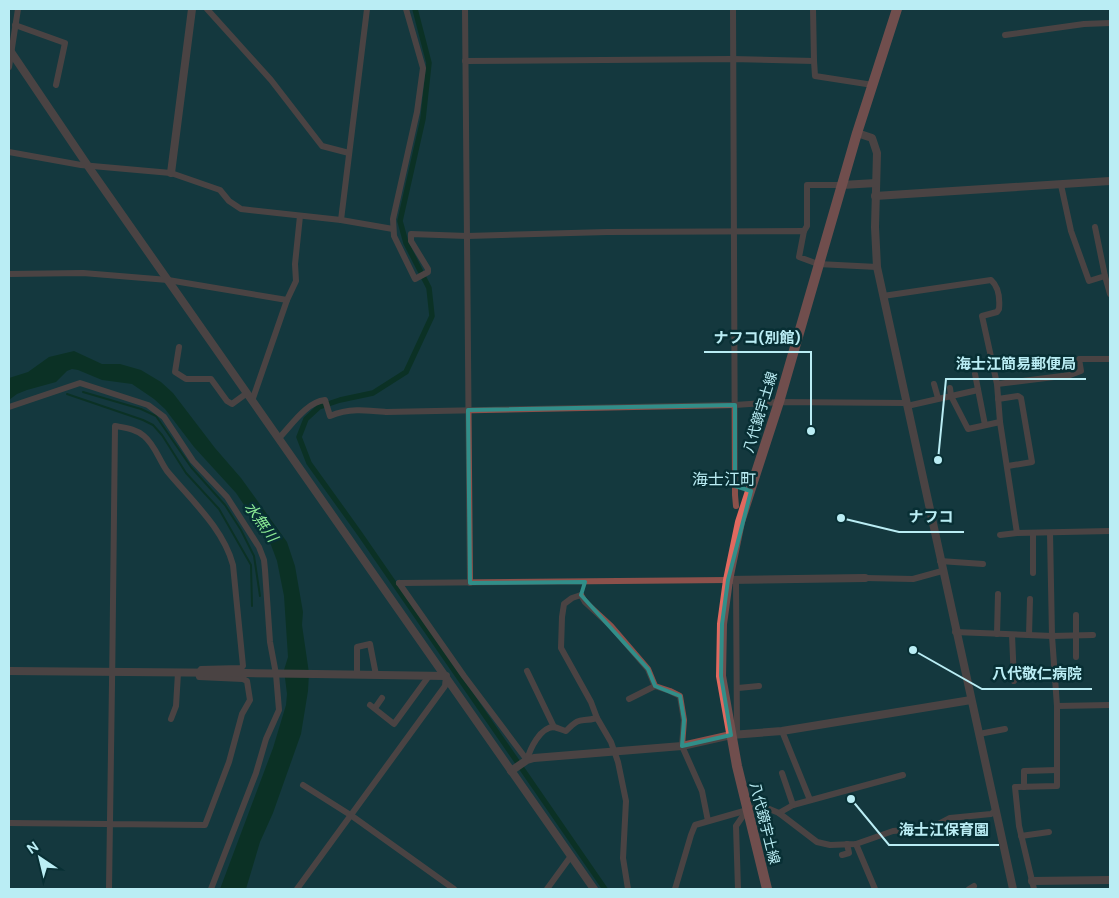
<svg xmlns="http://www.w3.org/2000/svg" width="1119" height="898" viewBox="0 0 1119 898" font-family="'DM Sans','Noto Sans JP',sans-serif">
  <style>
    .water { fill: #012908 }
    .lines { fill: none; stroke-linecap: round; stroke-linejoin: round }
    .stream { stroke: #012908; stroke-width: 2 }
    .canal { stroke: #012908; stroke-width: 5.5 }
    .minor { stroke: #8c514b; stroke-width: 6 }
    .tertiary { stroke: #8c514b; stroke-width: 8 }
    .primary { stroke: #e1695f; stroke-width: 10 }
    .tertiary-bridge { stroke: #8c514b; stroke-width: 8 }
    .marked { fill: none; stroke: #318e89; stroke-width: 4; stroke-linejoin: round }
    .labels { text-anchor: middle; stroke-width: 5; stroke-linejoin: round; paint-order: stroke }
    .street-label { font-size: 14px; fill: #baedf4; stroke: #082f34 }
    .water-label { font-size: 15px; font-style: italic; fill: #8beb95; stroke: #082f34 }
    .quarter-label { font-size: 16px; fill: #baedf4; stroke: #082f34 }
    .leader { fill: none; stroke: #baedf4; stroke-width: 2 }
    .callout-dot { fill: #baedf4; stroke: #082f34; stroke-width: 2 }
    .callout-label { font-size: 15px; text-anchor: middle; font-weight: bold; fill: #baedf4; stroke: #082f34; stroke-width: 5; stroke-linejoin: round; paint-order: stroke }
  </style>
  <rect width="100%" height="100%" fill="#14393e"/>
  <!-- water -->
  <polygon class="water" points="74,351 102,364 120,364 141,370 161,382 173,393 215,448 241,478 287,542 295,566 303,612 302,625 309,673 308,691 301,734 273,813 260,842 246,889 220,889 273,748 286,705 287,694 284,670 288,657 284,596 277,561 271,545 236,493 194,447 165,409 154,399 132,384 102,380 78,370 72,369 67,371 56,382 27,390 17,394 9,400 9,378 28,372 49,357"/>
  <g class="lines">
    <!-- stream -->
    <g class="stream">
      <polyline points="83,392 141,409 156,416 191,467 225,505 241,530 254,556 260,596"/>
      <polyline points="67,394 143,420 153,425 162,435 186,473 219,509 251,565 252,606"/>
    </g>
    <!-- canal -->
    <polyline class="canal" points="415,9 429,63 423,119 400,221 406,243 429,288 432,316 406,372 373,393 340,400 319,407 306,419 299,437 309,463 360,534 605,889"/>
    <!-- minor -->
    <g class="minor">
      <polyline points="207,9 271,80 322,146 349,153"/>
      <polyline points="406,9 423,68 417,112 393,219 394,236 415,279 428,272 428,269 411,241 411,234 467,236 607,232 804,231 799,257 818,264 877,267"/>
      <polyline points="465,9 470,583"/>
      <polyline points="733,9 735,495 736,506"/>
      <polyline points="813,9 814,61"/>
      <polyline points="15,25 65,43 56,85"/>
      <polyline points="1005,35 1084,24 1110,23"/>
      <polyline points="465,61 732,59 814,61 815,76 873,85"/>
      <polyline points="9,67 18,9"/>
      <polyline points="9,152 81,165 171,173 220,190 229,201 241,209 341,220 393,229"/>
      <polyline points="1061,185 1071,231 1089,281 1105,276 1095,227"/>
      <polyline points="341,220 367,9"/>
      <polyline points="804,231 807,226 807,185 842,185"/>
      <polyline points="9,274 83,273 168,280 287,300"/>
      <polyline points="1105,276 1110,294"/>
      <path d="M883 296 991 280C999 287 1000 298 999 309L997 312 982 316 997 384 1000 422 1017 533 1110 531"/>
      <polyline points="179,347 175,372 186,379 211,379 227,401 232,404 247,393"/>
      <polyline points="975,374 985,425"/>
      <polyline points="934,384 938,398"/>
      <polyline points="997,384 1070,375 1081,371 1079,359 1110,359"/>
      <polyline points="950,388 951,396 968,429 1000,422"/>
      <polyline points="998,399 1018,396 1021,398 1032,462 1008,466"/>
      <polyline points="252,401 287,300 296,281 295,264 300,216"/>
      <polyline points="907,406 978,390"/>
      <polyline points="9,407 80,383 148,405 164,417 193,461 227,497 259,547 264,560 265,570 270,642 276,674 279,710 266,739 256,773 211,889"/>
      <path d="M279 438C291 426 306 402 325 400L330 416C349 408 366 410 386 412L735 405 779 402 906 403"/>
      <polyline points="1033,533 1033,573"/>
      <polyline points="1000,535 1017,533"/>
      <polyline points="940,561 983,564"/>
      <polyline points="865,578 913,579 942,571"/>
      <polyline points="736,580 737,734"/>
      <polyline points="399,583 728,580"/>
      <polyline points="399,583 464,676 527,760"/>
      <polyline points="581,595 572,598 564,604 562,617 561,648 591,702 597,718 611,742 618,762 626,801 623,858 628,889"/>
      <polyline points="581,595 585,602 611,626 648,669 655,686 670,691 680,696 684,720 682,746 702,791 708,821"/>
      <polyline points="1076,615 1076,657"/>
      <polyline points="955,632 1052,636 1093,635"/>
      <polyline points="997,634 998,594"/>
      <polyline points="1012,635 1014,681"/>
      <polyline points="1029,635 1030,599"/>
      <polyline points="527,671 554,727"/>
      <polyline points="357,675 357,647 370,644 376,675"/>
      <polyline points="738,688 759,686"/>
      <polyline points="629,699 655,686"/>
      <polyline points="370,705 394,724 429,676"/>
      <polyline points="1057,706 1110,705"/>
      <polyline points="375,708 382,698"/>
      <polyline points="171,719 176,706 178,673"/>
      <polyline points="782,731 810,800"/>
      <polyline points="979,734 1005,729"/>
      <path d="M527 760C530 749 540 727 554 727 558 728 562 730 566 731 582 715 579 723 597 718"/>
      <polyline points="782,773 793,805"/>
      <polyline points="303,785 352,816 454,889"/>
      <polyline points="1024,787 1024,771 1057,770"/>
      <polyline points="779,813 793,805 903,775"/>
      <path d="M9 823 205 825 229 762 242 714 250 700 247 681 243 679 199 677 198 673 201 669 241 668 243 666 233 565C223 528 191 500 167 471 159 460 155 445 144 436 136 429 126 428 115 426 114 580 111 735 109 889"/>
      <polyline points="1021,836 1049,832"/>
      <polyline points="856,844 875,889"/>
      <polyline points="842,855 849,853 847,844"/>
      <polyline points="297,889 445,686 446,676"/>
      <polyline points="547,889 571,856"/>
      <polyline points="675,889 691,835 695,825 758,807 767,808 779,813 817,842 830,845 856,844 893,831 931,828 950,818 991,814 996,810"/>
      <polyline points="738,889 736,826 747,810"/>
      <polyline points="969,889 974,886"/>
      <polyline points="1034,889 1019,826 1015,787 1057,786 1057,706 1052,636 1050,533"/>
    </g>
    <!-- tertiary -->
    <g class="tertiary">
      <polyline points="9,49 90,169 594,889"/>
      <polyline points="857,133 872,138 877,153 875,227 877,267 1013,889"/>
      <polyline points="171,173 192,9"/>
      <polyline points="842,185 876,183"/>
      <polyline points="875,196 1110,181"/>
      <polyline points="728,580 865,578"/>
      <polyline points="9,671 245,673"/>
      <polyline points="315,674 446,676"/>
      <polyline points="511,771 527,760 534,758 682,746 731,735 782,731 971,700"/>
      <polyline points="1032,881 1110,880"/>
    </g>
    <!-- primary -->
    <polyline class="primary" points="767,889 737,766 721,676 722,624 728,580 740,522 779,402 857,133 897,9"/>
    <!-- tertiary-bridge -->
    <polyline class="tertiary-bridge" points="245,673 315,674"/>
  </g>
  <!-- marked area -->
  <path d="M0 0H1119V898H0ZM735 405V486L751 491 728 580 722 624 721 676 731 735 682 746 684 720 680 696 655 686 648 669 581 595 585 582 470 583 468 410Z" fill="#14393e" fill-opacity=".55" fill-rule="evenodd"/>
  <path class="marked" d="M735 405V486L751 491 728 580 722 624 721 676 731 735 682 746 684 720 680 696 655 686 648 669 581 595 585 582 470 583 468 410Z"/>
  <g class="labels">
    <!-- street labels -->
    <g class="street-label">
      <text transform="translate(760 412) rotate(-73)" y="5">八代鏡宇土線</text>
      <text transform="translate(765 823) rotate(76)" y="5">八代鏡宇土線</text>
    </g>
    <!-- water labels -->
    <g class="water-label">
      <text transform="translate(261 522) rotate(54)" y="5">水無川</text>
    </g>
    <!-- quarter labels -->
    <g class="quarter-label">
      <text x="724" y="485">海士江町</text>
    </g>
  </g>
  <!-- callouts -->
  <path class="leader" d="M811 431L811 352H704M938 460L946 379H1086M841 518L899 532H964M913 650L982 689H1092M851 799L889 845H999"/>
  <g class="callout-dot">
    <circle cx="811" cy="431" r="5"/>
    <circle cx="938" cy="460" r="5"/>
    <circle cx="841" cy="518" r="5"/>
    <circle cx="913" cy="650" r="5"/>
    <circle cx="851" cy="799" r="5"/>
  </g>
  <g class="callout-label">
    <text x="757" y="343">ナフコ(別館)</text>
    <text x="1016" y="369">海士江簡易郵便局</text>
    <text x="931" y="522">ナフコ</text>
    <text x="1037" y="679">八代敬仁病院</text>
    <text x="944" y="835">海士江保育園</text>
  </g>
  <!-- border -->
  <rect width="1119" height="898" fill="none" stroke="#baedf4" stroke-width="20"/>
  <!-- north arrow -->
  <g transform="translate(40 858) rotate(325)" stroke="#082f34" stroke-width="4" paint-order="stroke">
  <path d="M0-4L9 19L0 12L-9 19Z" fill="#baedf4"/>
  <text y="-8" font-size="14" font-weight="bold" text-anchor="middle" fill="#baedf4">N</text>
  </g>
</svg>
